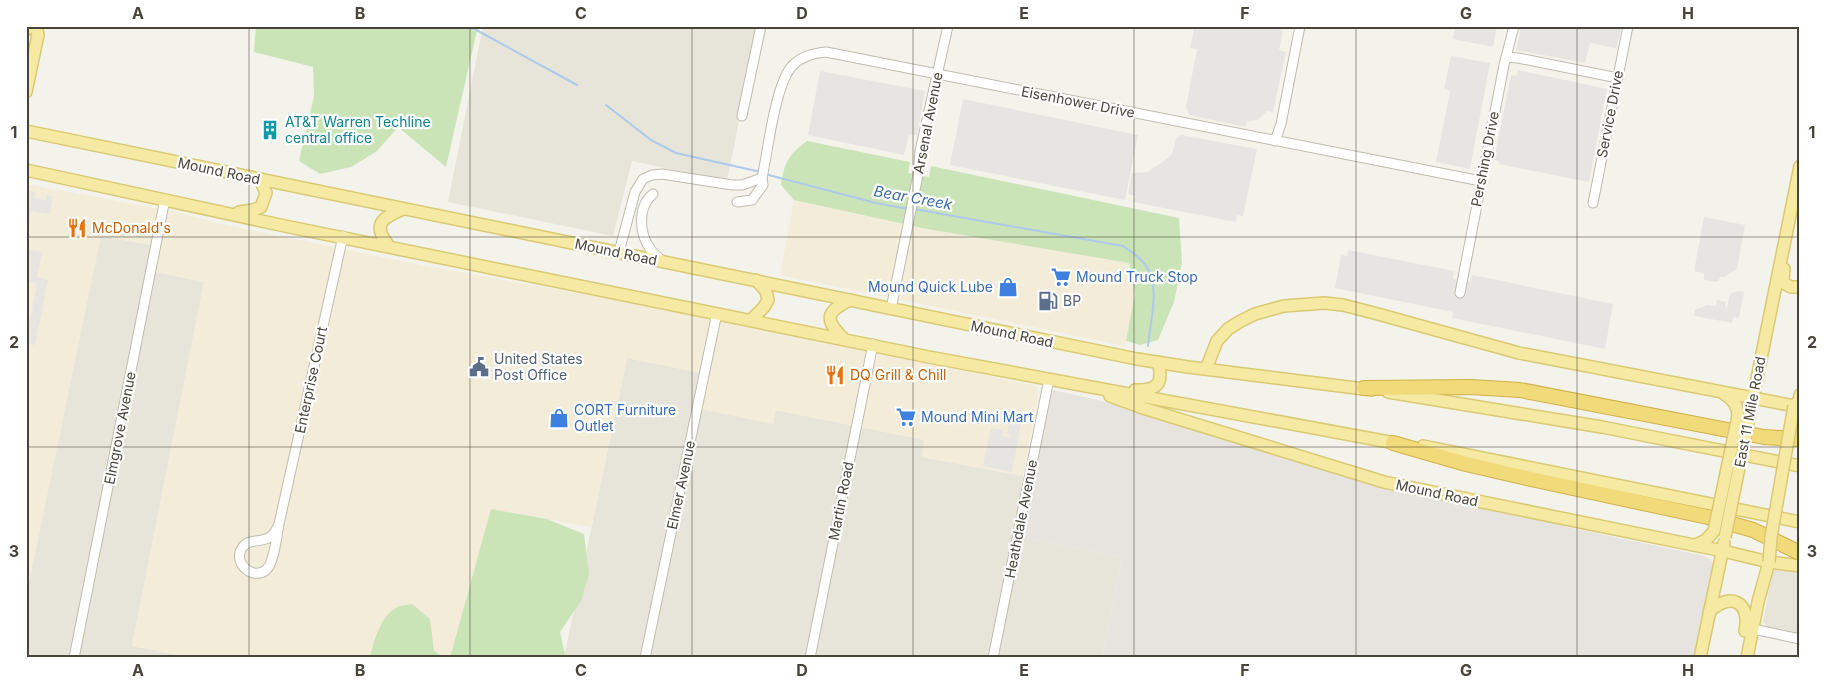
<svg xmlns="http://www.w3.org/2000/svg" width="1826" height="684" viewBox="0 0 1826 684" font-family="Inter,sans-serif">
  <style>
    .residential { fill: #e7e5da }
    .commercial { fill: #f3ecd9 }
    .industrial { fill: #e7e4df }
    .green { fill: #cae4b8 }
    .parking { fill: #e6e5e2 }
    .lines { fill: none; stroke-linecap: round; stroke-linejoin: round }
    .stream { stroke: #adc9eb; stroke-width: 2 }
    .minor-casing { stroke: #bfbbae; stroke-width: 11 }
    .major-casing { stroke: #dac973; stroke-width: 14 }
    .highway-casing { stroke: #d0b149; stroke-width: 16 }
    .minor { stroke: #fff; stroke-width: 9 }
    .major { stroke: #f6e9a3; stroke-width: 11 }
    .highway { stroke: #f1da79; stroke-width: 14 }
    .major-bridge-casing { stroke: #dac973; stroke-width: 14; stroke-linecap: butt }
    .major-bridge { stroke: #f6e9a3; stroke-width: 11 }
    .grid { fill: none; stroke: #484439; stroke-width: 1; stroke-opacity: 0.55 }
    .labels { text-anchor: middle; stroke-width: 4.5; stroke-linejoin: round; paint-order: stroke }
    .street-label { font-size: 14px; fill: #484439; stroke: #fff }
    .culture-label { font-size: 14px; fill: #0d838f; stroke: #fff; text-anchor: start }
    .food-label { font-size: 14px; fill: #c56008; stroke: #fff; text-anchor: start }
    .shop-label { font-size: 14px; fill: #366cbe; stroke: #fff; text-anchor: start }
    .service-label { font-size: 14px; fill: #4e5e75; stroke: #fff; text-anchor: start }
    .water-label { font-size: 15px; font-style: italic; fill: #3b6cab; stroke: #fff }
    .neatline { fill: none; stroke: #484439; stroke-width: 2 }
    .grid-label { font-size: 16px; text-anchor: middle; font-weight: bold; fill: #484439 }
  </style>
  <rect width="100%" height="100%" fill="#f4f3eb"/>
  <!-- residential -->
  <g class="residential">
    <polygon points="483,26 758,26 727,181 632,161 613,236 448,202"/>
    <polygon points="100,236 157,246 151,271 204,282 132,646 194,658 26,658 26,597"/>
    <polygon points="627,358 707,374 773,424 775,410 925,440 922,457 1023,476 1020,537 1122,557 1102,658 564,658"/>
    <polygon points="1777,567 1800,571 1800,634 1768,627 1763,622 1772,573"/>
  </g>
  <!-- commercial -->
  <g class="commercial">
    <polygon points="26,184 177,212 216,223 436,268 639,304 1032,385 1037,387 1038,397 1023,476 922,457 924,440 776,410 773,424 700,409 707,374 627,358 591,527 491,509 459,658 194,658 132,646 204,282 151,271 156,246 101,236 26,597"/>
    <polygon points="794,200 927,229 1129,263 1135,294 1125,346 780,275"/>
  </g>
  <!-- industrial -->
  <polygon class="industrial" points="1054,390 1097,400 1541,518 1567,527 1705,556 1712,561 1713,571 1695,658 1102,658 1122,557 1020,537 1049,394"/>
  <!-- green -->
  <g class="green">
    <polygon points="256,26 478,26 446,167 398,127 376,152 351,167 320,174 299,161 314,96 313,67 254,52"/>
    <path d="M807 141 910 162 908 173 929 177 931 166 1179 218 1182 263 1174 302 1158 340 1140 345 1126 341 1135 294 1129 263 927 229 794 200 781 185C784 163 789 154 807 141Z"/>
    <polygon points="491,509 547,519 584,534 589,574 581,601 560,632 566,658 450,658"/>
    <path d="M412 604 430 619 434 651 445 658H370C373 643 381 615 396 608 400 605 407 605 412 604Z"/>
  </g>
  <!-- parking -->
  <g class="parking">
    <polygon points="1195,26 1263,26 1283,30 1279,50 1286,52 1273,112 1267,111 1258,120 1247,121 1245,127 1189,115 1186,107 1197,49 1190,48"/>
    <polygon points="1455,26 1497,26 1493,47 1453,39"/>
    <polygon points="1521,26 1609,26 1621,29 1616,48 1590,43 1585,63 1516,50"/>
    <polygon points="1451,56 1490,63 1470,169 1436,162 1450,91 1444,89"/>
    <polygon points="1518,70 1607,89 1589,182 1499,164 1499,161 1494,160 1511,75 1517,76"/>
    <polygon points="820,71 925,91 917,135 909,134 904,155 808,135"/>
    <polygon points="963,99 1138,135 1125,200 950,165"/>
    <polygon points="1181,135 1257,149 1243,216 1237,215 1236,222 1133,202 1135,196 1128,194 1132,173 1147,172 1164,161 1172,154 1176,139"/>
    <polygon points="26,191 35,192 34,198 46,200 47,195 53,196 50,214 31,211 26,237"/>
    <polygon points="1704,217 1745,225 1737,269 1724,277 1720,277 1718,282 1704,280 1704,273 1694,271"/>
    <polygon points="26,249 42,252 37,277 48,280 35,345 26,343 26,329 28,329 37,284 26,281"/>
    <polygon points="1348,250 1454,271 1453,279 1470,282 1472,275 1613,304 1605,349 1452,318 1453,312 1335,288 1341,255 1347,256"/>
    <polygon points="1738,291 1744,292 1739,318 1733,317 1732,323 1694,316 1695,310 1707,305 1716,306 1717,300 1726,302 1725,307 1727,308 1730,294"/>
    <polygon points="1010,415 1022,418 1012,472 983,466 991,428 1003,430 1002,436 1011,438 1011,435 1007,434"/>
  </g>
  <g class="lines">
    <!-- stream -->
    <g class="stream">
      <polyline points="469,26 577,85"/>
      <polyline points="606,105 651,140 676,153 761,172"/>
      <polyline points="765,174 876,203 909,209"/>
      <path d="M914 209 1123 246C1133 253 1144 260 1149 271 1159 291 1150 324 1148 346"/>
    </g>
    <defs>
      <g id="minor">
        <polyline points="1506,57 1518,58 1618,78"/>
        <polyline points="742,116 761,26"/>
        <polyline points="1275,141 1281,124 1300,26"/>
        <path d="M653 194C637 207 639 234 651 250 654 254 659 258 662 261"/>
        <path d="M737 202 752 200 763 185 762 178C768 151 775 83 793 65 802 56 814 53 826 52L1481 181"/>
        <polyline points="1593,203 1628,26"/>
        <polyline points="619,252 635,192 643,179 652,175 662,174 732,185 742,185 762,178"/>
        <polyline points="1460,293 1504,65 1514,26"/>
        <polyline points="891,309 918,175 920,151 948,26"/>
        <path d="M279 524C277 529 274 534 270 537 261 543 248 538 242 548 232 563 254 582 267 569 274 562 277 535 279 524L343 236"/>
        <polyline points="1753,629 1800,639"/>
        <polyline points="74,658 165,199"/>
        <polyline points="645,658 717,313"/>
        <polyline points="810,658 873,344"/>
        <polyline points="993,658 1049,379"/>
      </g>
      <g id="major">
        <polyline points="26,30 30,26"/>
        <polyline points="26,92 38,35 36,26"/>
        <polyline points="26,131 1137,359 1188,367 1372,390"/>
        <polyline points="26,170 285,226 929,357 1400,444"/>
        <polyline points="239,212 253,210 261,207 266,193 260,179"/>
        <path d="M388 245C372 224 382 218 403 209"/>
        <polyline points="1784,269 1783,279 1785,284 1791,287 1800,287"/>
        <polyline points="752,319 764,307 768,300 766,291 756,280"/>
        <path d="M843 338C824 319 826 312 850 300"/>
        <polyline points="1206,369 1217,341 1228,329 1239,322 1255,314 1284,306 1324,303 1343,305 1374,313 1519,353 1800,407"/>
        <path d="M1135 390C1157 391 1164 384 1158 362"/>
        <polyline points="1388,392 1602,427 1800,466"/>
        <path d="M1724 394C1733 399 1738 406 1738 416"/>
        <polyline points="1110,396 1143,408 1384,482 1723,551 1769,562 1800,566"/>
        <polyline points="1794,406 1799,401 1800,395"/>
        <polyline points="1749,418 1800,166"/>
        <polyline points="1423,446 1800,522"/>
        <polyline points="1695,545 1706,540 1714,531"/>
        <path d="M1709 612C1731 591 1751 602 1745 631"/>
        <polyline points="1700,658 1724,543"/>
        <polyline points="1747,658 1758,602 1769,562"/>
      </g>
      <g id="highway">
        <polyline points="1364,388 1471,387 1520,390 1764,437 1800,439"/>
        <polyline points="1393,443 1466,464 1531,479 1708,517 1753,530 1800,553"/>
      </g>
    </defs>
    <!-- minor casing -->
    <use href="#minor" class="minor-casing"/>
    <!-- major casing -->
    <use href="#major" class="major-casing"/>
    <!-- highway casing -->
    <use href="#highway" class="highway-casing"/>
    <!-- minor -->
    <use href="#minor" class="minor"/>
    <!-- major -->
    <use href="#major" class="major"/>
    <!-- highway -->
    <use href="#highway" class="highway"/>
    <defs>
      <g id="major-bridge">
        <polyline points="1714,531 1738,416"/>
        <polyline points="1725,537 1749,418"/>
        <polyline points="1769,562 1771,537 1794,406"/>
      </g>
    </defs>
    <!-- major-bridge casing -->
    <use href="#major-bridge" class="major-bridge-casing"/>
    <!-- major-bridge -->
    <use href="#major-bridge" class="major-bridge"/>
  </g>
  <!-- grid -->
  <path class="grid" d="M249 26V658M470 26V658M692 26V658M913 26V658M1134 26V658M1356 26V658M1577 26V658M26 237H1800M26 447H1800"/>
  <!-- icons -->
  <defs>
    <symbol id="building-bare" viewBox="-9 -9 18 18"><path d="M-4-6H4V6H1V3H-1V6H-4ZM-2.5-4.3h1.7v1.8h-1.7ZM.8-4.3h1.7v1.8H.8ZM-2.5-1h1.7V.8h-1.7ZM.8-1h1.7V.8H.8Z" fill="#0f9aa8" stroke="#fff" stroke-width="2.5" paint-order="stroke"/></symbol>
    <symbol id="restaurant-bare" viewBox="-9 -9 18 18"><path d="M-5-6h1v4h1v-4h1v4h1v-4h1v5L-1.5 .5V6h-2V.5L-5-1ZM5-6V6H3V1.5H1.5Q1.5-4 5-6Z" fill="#e8710a" stroke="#fff" stroke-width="2.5" paint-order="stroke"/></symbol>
    <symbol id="supermarket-bare" viewBox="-9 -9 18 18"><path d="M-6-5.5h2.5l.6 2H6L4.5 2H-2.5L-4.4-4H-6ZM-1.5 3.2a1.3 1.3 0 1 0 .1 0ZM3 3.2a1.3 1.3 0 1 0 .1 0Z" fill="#3f7fe0" stroke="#fff" stroke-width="2.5" paint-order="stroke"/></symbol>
    <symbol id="shop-bare" viewBox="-9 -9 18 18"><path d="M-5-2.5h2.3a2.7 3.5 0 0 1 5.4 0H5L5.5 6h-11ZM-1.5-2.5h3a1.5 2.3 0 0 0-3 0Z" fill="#3f7fe0" stroke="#fff" stroke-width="2.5" paint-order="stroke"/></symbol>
    <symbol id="fuel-bare" viewBox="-9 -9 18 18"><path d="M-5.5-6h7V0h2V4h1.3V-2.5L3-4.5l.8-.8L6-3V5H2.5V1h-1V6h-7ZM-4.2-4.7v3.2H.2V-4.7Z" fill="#5c6f8a" stroke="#fff" stroke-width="2.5" paint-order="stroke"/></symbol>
    <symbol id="civic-bare" viewBox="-9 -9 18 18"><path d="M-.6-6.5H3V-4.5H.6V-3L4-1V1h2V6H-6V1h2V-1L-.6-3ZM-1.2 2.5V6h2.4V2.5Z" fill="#5c6f8a" stroke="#fff" stroke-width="2.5" paint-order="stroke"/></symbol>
  </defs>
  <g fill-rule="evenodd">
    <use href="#building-bare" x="256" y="116" width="28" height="28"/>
    <use href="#restaurant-bare" x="63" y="214" width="28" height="28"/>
    <use href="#supermarket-bare" x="1047" y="263" width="28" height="28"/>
    <use href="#shop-bare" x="994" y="273" width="28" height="28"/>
    <use href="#fuel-bare" x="1034" y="287" width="28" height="28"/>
    <use href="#civic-bare" x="465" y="353" width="28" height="28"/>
    <use href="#restaurant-bare" x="821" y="361" width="28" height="28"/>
    <use href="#supermarket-bare" x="892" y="403" width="28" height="28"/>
    <use href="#shop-bare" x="545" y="404" width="28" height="28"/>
  </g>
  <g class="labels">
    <!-- street labels -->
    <g class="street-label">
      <text transform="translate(1078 102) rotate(11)" y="5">Eisenhower Drive</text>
      <text transform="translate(1610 114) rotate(-79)" y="5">Service Drive</text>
      <text transform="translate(928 123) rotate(-79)" y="5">Arsenal Avenue</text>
      <text transform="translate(1485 159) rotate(-79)" y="5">Pershing Drive</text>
      <text transform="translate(219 171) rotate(12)" y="5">Mound Road</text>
      <text transform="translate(616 252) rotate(12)" y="5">Mound Road</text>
      <text transform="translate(1012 334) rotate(12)" y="5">Mound Road</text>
      <text transform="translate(311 380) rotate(-78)" y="5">Enterprise Court</text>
      <text transform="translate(1750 412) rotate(-79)" y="5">East 11 Mile Road</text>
      <text transform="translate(120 428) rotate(-79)" y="5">Elmgrove Avenue</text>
      <text transform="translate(681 485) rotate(-78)" y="5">Elmer Avenue</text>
      <text transform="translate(1437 493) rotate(12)" y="5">Mound Road</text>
      <text transform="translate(841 501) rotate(-79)" y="5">Martin Road</text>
      <text transform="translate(1021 519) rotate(-79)" y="5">Heathdale Avenue</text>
    </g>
    <!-- culture labels -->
    <g class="culture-label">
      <text x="285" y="127">AT&amp;T Warren Techline<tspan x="285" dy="16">central office</tspan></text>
    </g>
    <!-- food labels -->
    <g class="food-label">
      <text x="92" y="233">McDonald's</text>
      <text x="850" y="380">DQ Grill &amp; Chill</text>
    </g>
    <!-- shop labels -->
    <g class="shop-label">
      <text x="1076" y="282">Mound Truck Stop</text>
      <text x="993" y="292" text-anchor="end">Mound Quick Lube</text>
      <text x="574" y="415">CORT Furniture<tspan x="574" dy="16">Outlet</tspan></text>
      <text x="921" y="422">Mound Mini Mart</text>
    </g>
    <!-- service labels -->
    <g class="service-label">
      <text x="1063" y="306">BP</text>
      <text x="494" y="364">United States<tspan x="494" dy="16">Post Office</tspan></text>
    </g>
    <!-- water labels -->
    <g class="water-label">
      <text transform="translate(913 198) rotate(10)" y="5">Bear Creek</text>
    </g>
  </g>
  <!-- border -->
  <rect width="1826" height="684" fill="none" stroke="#ffffff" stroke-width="55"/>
  <rect x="28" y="28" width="1770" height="628" class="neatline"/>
  <g class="grid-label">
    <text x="138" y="19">A</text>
    <text x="360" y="19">B</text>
    <text x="581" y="19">C</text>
    <text x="802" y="19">D</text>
    <text x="1024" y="19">E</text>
    <text x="1245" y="19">F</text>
    <text x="1466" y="19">G</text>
    <text x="1688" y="19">H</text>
    <text x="14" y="138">1</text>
    <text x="1812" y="138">1</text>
    <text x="14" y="348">2</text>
    <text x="1812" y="348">2</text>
    <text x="14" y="557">3</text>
    <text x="1812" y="557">3</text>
    <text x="138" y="676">A</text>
    <text x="360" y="676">B</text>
    <text x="581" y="676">C</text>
    <text x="802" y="676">D</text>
    <text x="1024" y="676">E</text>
    <text x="1245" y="676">F</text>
    <text x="1466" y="676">G</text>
    <text x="1688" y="676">H</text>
  </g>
</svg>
